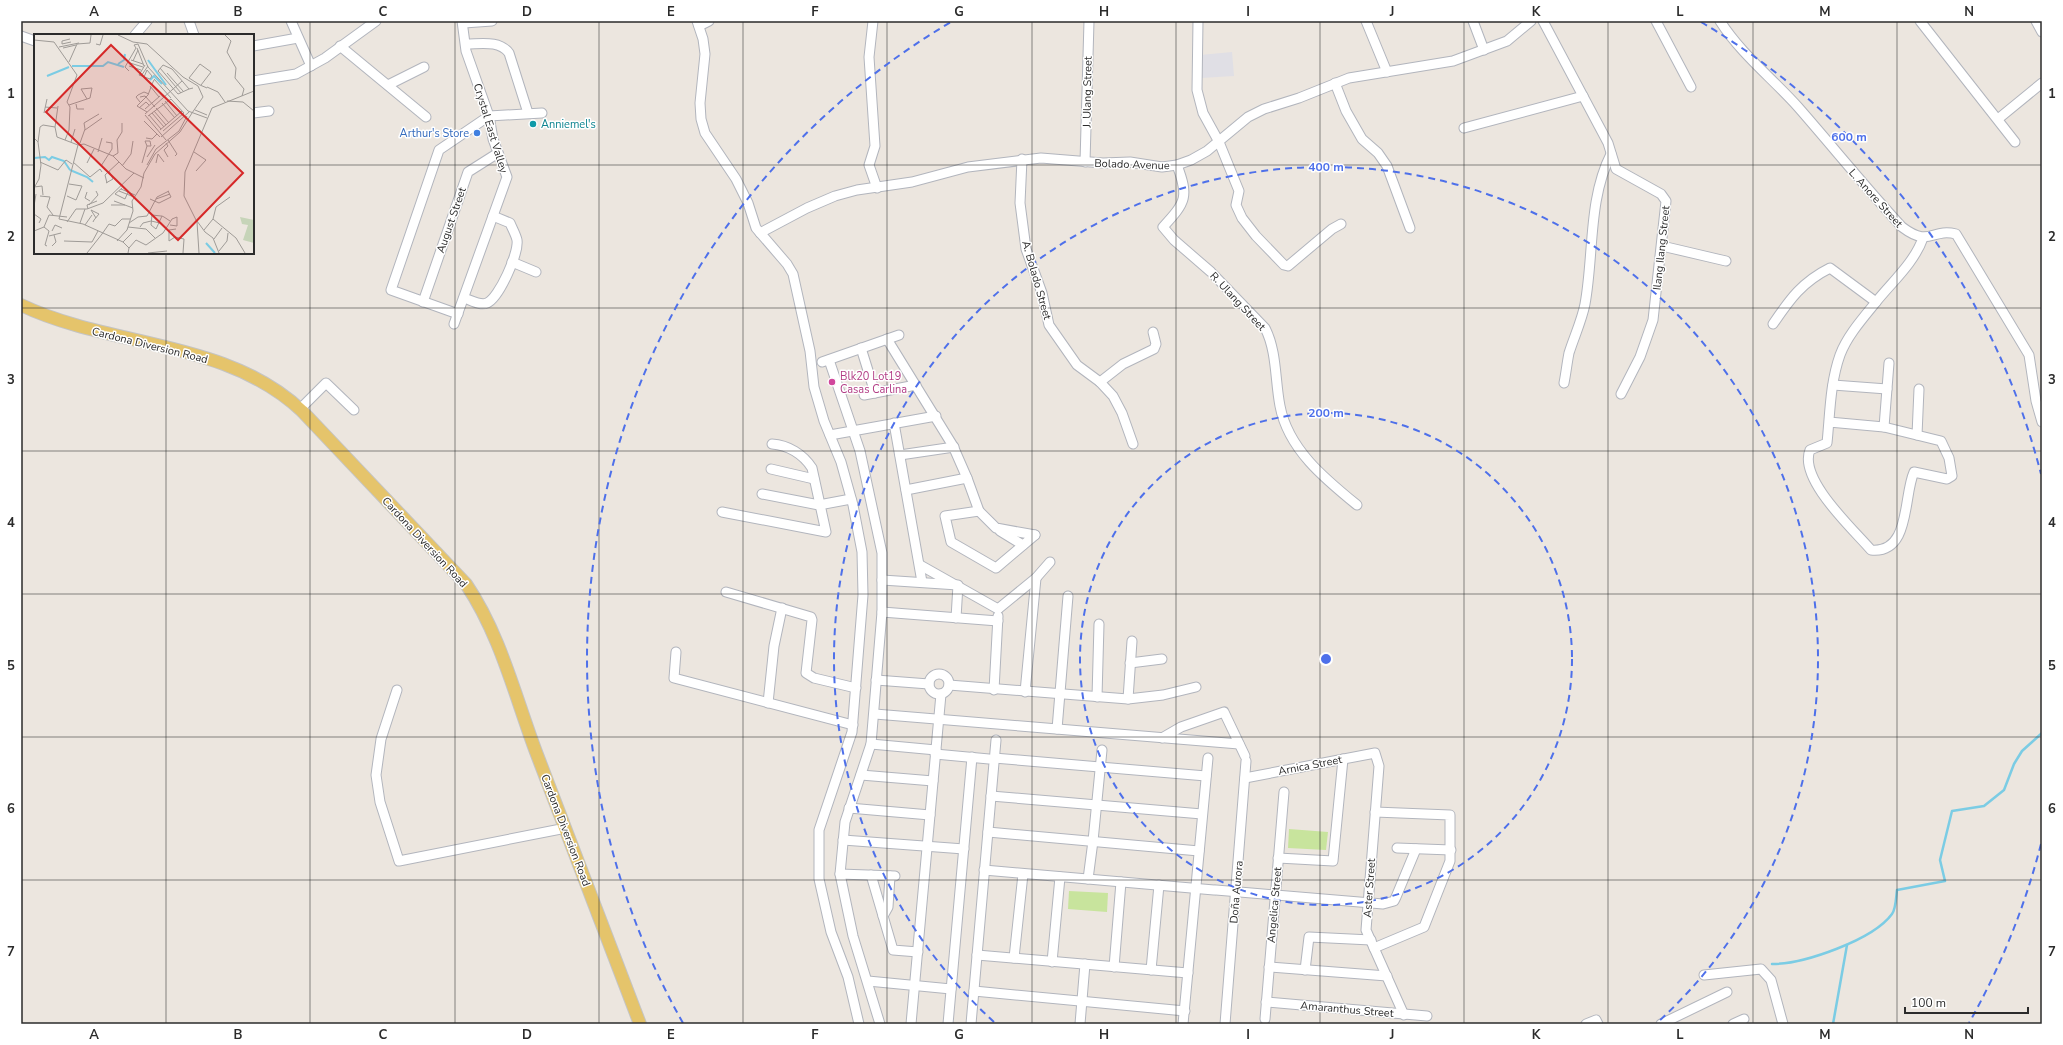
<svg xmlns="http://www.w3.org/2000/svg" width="2063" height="1045" viewBox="0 0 2063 1045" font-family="'Nunito Sans',sans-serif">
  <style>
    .industrial { fill: #e0dfe5 }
    .pitch { fill: #c8e49d }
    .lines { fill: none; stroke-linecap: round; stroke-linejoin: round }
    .stream { stroke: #7bcce4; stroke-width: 2.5 }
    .minor-casing { stroke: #b2b5bd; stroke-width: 11 }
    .major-casing { stroke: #c4c4c4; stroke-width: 14 }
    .minor { stroke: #fff; stroke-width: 9 }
    .major { stroke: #e5c46b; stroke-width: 12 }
    .grid { fill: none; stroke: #2b2b2b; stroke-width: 1; stroke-opacity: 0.55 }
    .ring { fill: none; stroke: #4e70ea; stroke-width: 2; stroke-dasharray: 7 5 }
    .culture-dot { fill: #0f9aa8; stroke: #fff; stroke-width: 1.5 }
    .shop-dot { fill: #3f7fe0; stroke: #fff; stroke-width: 1.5 }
    .hotel-dot { fill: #d1479c; stroke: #fff; stroke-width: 1.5 }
    .labels { text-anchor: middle; stroke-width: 3; stroke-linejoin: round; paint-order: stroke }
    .street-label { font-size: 11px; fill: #2b2b2b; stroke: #fff }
    .culture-label { font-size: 11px; fill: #0d838f; stroke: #fff; text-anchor: start }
    .shop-label { font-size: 11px; fill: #366cbe; stroke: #fff; text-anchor: end }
    .hotel-label { font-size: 11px; fill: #b23c85; stroke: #fff; text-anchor: start }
    .inset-river { fill: none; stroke: #7bcce4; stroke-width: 2 }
    .inset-road { fill: none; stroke: #9f9b97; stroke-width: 1 }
    .view { fill: #d62828; fill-opacity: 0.15; stroke: #d62828; stroke-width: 2 }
    .inset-edge { fill: none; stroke: #2b2b2b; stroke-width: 2 }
    .centre { fill: #4e70ea; stroke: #fff; stroke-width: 2 }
    .ring-label { font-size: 12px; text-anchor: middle; font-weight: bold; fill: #4e70ea; stroke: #fff; stroke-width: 3; stroke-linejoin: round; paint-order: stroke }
    .neatline { fill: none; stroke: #2b2b2b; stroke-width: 1.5 }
    .grid-label { font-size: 13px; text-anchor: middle; font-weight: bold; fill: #2b2b2b }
  </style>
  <rect width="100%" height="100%" fill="#ece6df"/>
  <!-- industrial -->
  <polygon class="industrial" points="1232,52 1234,76 1202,78 1200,55"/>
  <!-- pitch -->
  <g class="pitch">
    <polygon points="1289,829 1328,832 1326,850 1288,848"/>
    <polygon points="1069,891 1108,893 1107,912 1068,909"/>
  </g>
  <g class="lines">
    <!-- stream -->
    <g class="stream">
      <path d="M1772 964C1804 964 1873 940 1892 914 1896 909 1896 897 1897 890L1945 881 1940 860 1952 811 1984 806 2004 790 2014 764 2022 751 2042 733"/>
      <polyline points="1833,1024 1847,945"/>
    </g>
    <defs>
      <g id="minor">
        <polyline points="189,21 194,35"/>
        <polyline points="291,21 311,66"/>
        <polyline points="697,21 703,39 705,54 700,103 701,119 705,133 736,179 748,203 756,228 787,264 793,274 810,351 814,387 824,421 841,462 853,505 862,552 863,595 852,732 819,830 819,879 831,932 848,977 859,1024"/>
        <polyline points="873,21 869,57 875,146 869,165 877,188"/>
        <polyline points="1198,21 1197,90 1203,113 1219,142 1239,191 1236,205 1242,218 1256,236 1284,265 1288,266 1332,229 1341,224"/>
        <polyline points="1366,21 1387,72"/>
        <polyline points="1473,21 1484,50"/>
        <polyline points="1543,21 1608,143 1616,169 1661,194 1666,201 1653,320 1640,357 1621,394"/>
        <polyline points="1656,21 1691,87"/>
        <path d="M1720 21C1741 54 1772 78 1798 107 1833 147 1866 188 1902 227 1930 248 1931 228 1956 234L2029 355 2036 401 2042 422"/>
        <polyline points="1920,21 2015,142"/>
        <polyline points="2036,21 2042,32"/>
        <polyline points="464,23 492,21"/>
        <polyline points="699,26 709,21"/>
        <polyline points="135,35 147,21"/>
        <polyline points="21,36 35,41"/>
        <path d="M466 44C481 44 499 40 509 53L528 113"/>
        <polyline points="253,46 298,38"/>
        <polyline points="340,46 426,117"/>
        <polyline points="253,81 296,74 325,58 376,21"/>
        <polyline points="1335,83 1346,111 1362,139 1378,153 1387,166 1410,228"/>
        <polyline points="388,85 424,67"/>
        <polyline points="253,113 269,111"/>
        <polyline points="1998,119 2042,83"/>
        <polyline points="1464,128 1583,96"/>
        <polyline points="1022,159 1020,203 1026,249 1042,293 1049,325 1077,365 1100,382 1113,396 1122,413 1133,444"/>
        <polyline points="1085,162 1089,21"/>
        <path d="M1177 165C1189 197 1186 202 1163 227L1174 240 1211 272 1265 328C1277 351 1275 381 1280 406 1288 449 1325 479 1357 505"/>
        <polyline points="760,233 807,208 835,196 857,190 912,182 968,167 1041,158 1103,163 1130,162 1162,167 1177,165 1191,160 1207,151 1248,117 1264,109 1299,98 1349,78 1453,61 1507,41 1531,21"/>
        <polyline points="1662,246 1726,261"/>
        <polyline points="512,262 536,272"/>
        <path d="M464 298C471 300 480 306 487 303 499 298 519 253 517 240 516 235 512 228 510 223L493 216"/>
        <polyline points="423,302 468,172 498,153"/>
        <polyline points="458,314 391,290 439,150 489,116 542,113"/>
        <polyline points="454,324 507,177 493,139 489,116 466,51 462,21"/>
        <path d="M1773 324C1790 299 1802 282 1830 268L1876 302"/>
        <polyline points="887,339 953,446 967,478 979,511 996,528 1035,535"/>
        <polyline points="861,348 875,393"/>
        <polyline points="829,360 860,451 882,553 882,612 871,744 845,822 840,874 853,936 880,1024"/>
        <polyline points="822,362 899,335"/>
        <polyline points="1100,382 1123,364 1154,349 1156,344 1153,332"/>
        <path d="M1564 383C1566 373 1567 363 1569 353 1574 337 1582 320 1585 304 1594 255 1588 199 1611 154"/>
        <polyline points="1833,385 1887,389"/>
        <polyline points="864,395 916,385"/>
        <polyline points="300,409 326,383 354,410"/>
        <path d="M1829 422 1884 427 1941 441 1949 458 1952 476 1947 479 1914 472C1903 496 1911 554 1871 550 1853 529 1798 479 1810 450L1827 443C1830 414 1830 383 1840 355 1847 336 1863 318 1876 302 1892 282 1914 263 1923 238"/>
        <polyline points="894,423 922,582"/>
        <polyline points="1884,427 1889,363"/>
        <polyline points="830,435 936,416"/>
        <polyline points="1917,435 1919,389"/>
        <polyline points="900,455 954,447"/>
        <polyline points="771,469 814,479"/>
        <polyline points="906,490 967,478"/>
        <polyline points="762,494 819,505 851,499"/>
        <polyline points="979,511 945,516 951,542 996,568 1035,535"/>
        <path d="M722 512 826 532 812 468C803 454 788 445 772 444"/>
        <polyline points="1000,531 1023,545"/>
        <polyline points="920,565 998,609"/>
        <polyline points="882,580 958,585 956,618"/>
        <polyline points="726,592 811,617 812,620 806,673 814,678 856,688"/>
        <polyline points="998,609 1036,578 1050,562"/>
        <polyline points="882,612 998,621"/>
        <polyline points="676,652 674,678 853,725"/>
        <polyline points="1130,663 1162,659"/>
        <circle cx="939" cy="684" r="10"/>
        <polyline points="876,680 929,684"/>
        <polyline points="949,685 1128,699 1163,695 1196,687"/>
        <polyline points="397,690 381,739 376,775 380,802 399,861 566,828"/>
        <polyline points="994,690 998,616"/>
        <polyline points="1025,692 1036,578"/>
        <polyline points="1097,697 1099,624"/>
        <polyline points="1128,699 1132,641"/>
        <polyline points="768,703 774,646 782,608"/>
        <polyline points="875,714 1239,744"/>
        <polyline points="1057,729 1068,596"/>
        <polyline points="1162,738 1181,727 1224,712 1245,756"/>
        <polyline points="871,744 936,750"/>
        <polyline points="935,754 989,759"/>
        <polyline points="994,758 1206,776"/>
        <polyline points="861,775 933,781"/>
        <polyline points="1245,778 1375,753 1379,766 1366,930 1404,1015"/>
        <polyline points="991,796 1202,814"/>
        <polyline points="849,808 930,815"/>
        <polyline points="988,832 1199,851"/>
        <polyline points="843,840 964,849"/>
        <polyline points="1397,848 1451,850"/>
        <polyline points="1278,858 1333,861 1343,759"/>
        <polyline points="984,870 1214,890"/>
        <polyline points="840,874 895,876"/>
        <polyline points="871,875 893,950 918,952"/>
        <polyline points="1088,879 1093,841 1102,750"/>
        <polyline points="1216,890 1383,904 1394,901 1396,897 1416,849"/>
        <polyline points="883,916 888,907 890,876"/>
        <polyline points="1374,948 1424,927 1450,861 1450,815 1375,812"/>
        <polyline points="977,955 1188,973"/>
        <polyline points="1014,958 1023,874"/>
        <polyline points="1052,962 1060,877"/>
        <polyline points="1114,967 1121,882"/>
        <polyline points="1269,967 1387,976"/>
        <polyline points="1151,970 1159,885"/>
        <polyline points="1305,970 1309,937 1371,940"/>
        <polyline points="1704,975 1761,969 1771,980 1783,1024"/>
        <polyline points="868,981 951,989"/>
        <polyline points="974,991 1185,1011"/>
        <polyline points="1266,1002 1427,1016"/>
        <polyline points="1265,1019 1284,792"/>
        <polyline points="911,1024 941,694"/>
        <polyline points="948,1024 972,757"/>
        <polyline points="971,1024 996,740"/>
        <polyline points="1080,1024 1085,964"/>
        <polyline points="1183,1024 1208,758"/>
        <polyline points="1225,1024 1246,761"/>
        <polyline points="1586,1024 1596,1020 1598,1024"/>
        <polyline points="1661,1024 1727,992"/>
        <polyline points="1733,1024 1744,1019"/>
      </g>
      <path id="major" d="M21 305C111 348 226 339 302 411L466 584C500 634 515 696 536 752 570 843 606 933 640 1024"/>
    </defs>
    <!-- minor casing -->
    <use href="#minor" class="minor-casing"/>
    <!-- major casing -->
    <use href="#major" class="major-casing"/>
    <!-- minor -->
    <use href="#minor" class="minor"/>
    <!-- major -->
    <use href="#major" class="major"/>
  </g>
  <!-- grid -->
  <path class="grid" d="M166 21V35M310 21V1024M455 21V1024M599 21V1024M743 21V1024M887 21V1024M1032 21V1024M1176 21V1024M1320 21V1024M1464 21V1024M1608 21V1024M1753 21V1024M1897 21V1024M21 165H35M253 165H2042M166 253V1024M21 308H2042M21 451H2042M21 594H2042M21 737H2042M21 880H2042"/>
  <!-- distance rings -->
  <g class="ring">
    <circle cx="1326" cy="659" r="246"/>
    <path d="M994 1022A492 492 0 1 1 1658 1022"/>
    <path d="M2041 844A739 739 0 0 1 1969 1023M683 1023A739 739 0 0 1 951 22M1701 22A739 739 0 0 1 2041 474"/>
  </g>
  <!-- markers -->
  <circle class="culture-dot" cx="533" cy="124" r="4"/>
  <circle class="shop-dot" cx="477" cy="133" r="4"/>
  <circle class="hotel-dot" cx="832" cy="382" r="4"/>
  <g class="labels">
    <!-- street labels -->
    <g class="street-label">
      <text transform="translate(1087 92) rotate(-89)" y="4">J. Ulang Street</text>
      <text transform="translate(491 128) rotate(73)" y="4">Crystal East Valley</text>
      <text transform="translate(1132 164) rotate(2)" y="4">Bolado Avenue</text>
      <text transform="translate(1876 198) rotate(48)" y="4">L. Anore Street</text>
      <text transform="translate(451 220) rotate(-71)" y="4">August Street</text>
      <text transform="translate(1661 248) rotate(-84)" y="4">Ilang Ilang Street</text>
      <text transform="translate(1037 280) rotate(74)" y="4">A. Bolado Street</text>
      <text transform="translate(1238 301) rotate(47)" y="4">R. Ulang Street</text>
      <text transform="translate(150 345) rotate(14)" y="4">Cardona Diversion Road</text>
      <text transform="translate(425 542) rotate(47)" y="4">Cardona Diversion Road</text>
      <text transform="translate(1310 765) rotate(-11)" y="4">Arnica Street</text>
      <text transform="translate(566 830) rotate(69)" y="4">Cardona Diversion Road</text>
      <text transform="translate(1369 888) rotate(-86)" y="4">Aster Street</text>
      <text transform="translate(1236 892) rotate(-85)" y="4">Doña Aurora</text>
      <text transform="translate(1274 905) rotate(-85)" y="4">Angelica Street</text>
      <text transform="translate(1347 1009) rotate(5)" y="4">Amaranthus Street</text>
    </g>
    <!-- culture labels -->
    <g class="culture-label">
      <text x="541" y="128">Anniemel's</text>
    </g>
    <!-- shop labels -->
    <g class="shop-label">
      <text x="469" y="137">Arthur's Store</text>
    </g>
    <!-- hotel labels -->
    <g class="hotel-label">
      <text x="840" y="380">Blk20 Lot19<tspan x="840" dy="13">Casas Carlina</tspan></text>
    </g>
  </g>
  <!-- overview -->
  <g transform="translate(34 34)">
    <rect width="220" height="220" fill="#ece6df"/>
    <path d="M206 183 220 186V209L209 206 214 191 208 190Z" fill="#c6d4b8"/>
    <path class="inset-river" d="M114 26 132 51M84 30 90 26 91 20M38 32H69L74 28 90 33M13 42 35 33M116 46 120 42 128 50M0 124 11 123 15 126 18 123 30 127 36 136M36 136 53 143 59 148M172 209 181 219"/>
    <path class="inset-road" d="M84 1 99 8 113 10 149 43 164 52 169 63 158 79M191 1 197 7 193 18 202 34 201 44 210 55 208 62M36 5 28 7V10L37 8M0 6 20 8M20 8 43 41 33 68 36 73 35 96 31 106M62 10 66 11 69 1M25 13 45 9M29 14 42 11M103 14 110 32M97 26 109 30M99 27 104 16M35 28 43 10 56 9 57 1M96 29 109 33M95 32 107 36M126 34 147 59M95 37 91 33 102 14 100 11 104 10 114 33 154 77 173 84M133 39 149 57M107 42 114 32M110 43 113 36 118 42 116 45 105 41 111 31M120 45 137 64M120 46 118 50 130 64M167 51 177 38 166 30 155 44 166 51 173 54M116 52 125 63M173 53 184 58 191 68M155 55 138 35 129 31 124 37 144 60 155 55 159 54M106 63 111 62 121 73M134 66 146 79M131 67 143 82M193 67 209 68 220 77M106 68 102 63 104 61 110 58 115 60M128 69 141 84M42 70 43 75H50M35 71 56 64 58 54 47 55 53 65M11 73 23 74M105 74 112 68 115 71M122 74 135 89M111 75 126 62M161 76 173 81M120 77 132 91M113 78 103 72 114 61 117 53M10 79 13 65M118 79 130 93M111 80 148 47M111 81 132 106M115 81 127 95M114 82 137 65 150 79M110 87 126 103M21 93 24 72M51 96 68 84M126 96 148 77M129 97 150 79M127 103 155 78M0 104 4 108 7 131 5 145 0 154M112 104 118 105 123 100M134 106 143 120 141 122M111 107H116L117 112H113M4 108 6 93 9 91 21 93 23 103 44 111M37 108 41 95M46 109 51 95 50 89 65 80M132 109 134 112 130 116 134 123M44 111 25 185 49 190 89 208 95 214 94 219M44 111 50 110 79 122 92 135 110 144M64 118 68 104M160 118 172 126 162 137M79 122 84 119 83 106 88 98V89M113 123 121 111M6 128 24 136 32 126 38 130M39 128 56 143 66 135 68 138M53 129 60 115M108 129 113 112 111 107M122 129 124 120 130 128M113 131 122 115 145 97 153 82M67 132 78 115V109L72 108M88 132 97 120 99 107M72 149 79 145 75 137M73 149 71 141 85 128M0 153 8 152 9 161M88 154 81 160 91 165 94 158M87 155 101 161M85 157 100 163M53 158 51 164 56 167M6 162 16 163 13 173 19 181M33 162 42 166 48 152 35 150M116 165 125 169 137 163 134 157M122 165 136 160M80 167 99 174M55 171 64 161 62 157M77 171H91M0 172 2 160M54 175 53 171 63 167M0 180 7 185 5 189M128 182 122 195 117 191 118 181 127 182H128L130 183 136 187M179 185 202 204 211 219M163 187 171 198 179 204 185 219M33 188 42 175H53L69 169 100 139M59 188 60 186 65 180 57 176 62 184M46 189 51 175M95 189 104 183 113 182 123 163 135 157M51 191 58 181M10 193 15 197 11 211 13 212M94 193 112 195 121 204M106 193 109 189 117 187 126 189M142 195 135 196V207L141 203 150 205 149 219M170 196 179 185 182 173 196 163M0 197 10 193 15 181 33 183M18 197 21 191 28 194M68 200 75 190 81 192 88 185H96M15 202 27 199M180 205 188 194M30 207 58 208 64 197M83 207 93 196 99 177 98 167 107 153 110 139 121 120 146 98 158 79M89 208 98 199M18 212 22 208 20 201M95 214 102 206 112 211 129 199 138 185 143 183V192L136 191M185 217 193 207 194 199M53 219 68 200M114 219 133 217M165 219 163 188 150 162 151 138 178 74 220 57"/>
    <path class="view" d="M77 11 209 139 144 206 12 78Z"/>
    <rect width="220" height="220" class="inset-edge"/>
  </g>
  <circle cx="1326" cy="659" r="6" class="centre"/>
  <g class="ring-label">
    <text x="1849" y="141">600 m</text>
    <text x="1326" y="171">400 m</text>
    <text x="1326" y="417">200 m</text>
  </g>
  <!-- border -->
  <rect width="2063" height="1045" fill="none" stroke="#ffffff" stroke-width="44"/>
  <!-- scale -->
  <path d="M1905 1007v6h123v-6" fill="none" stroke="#2b2b2b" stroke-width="2"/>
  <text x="1911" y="1007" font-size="12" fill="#2b2b2b" stroke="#ffffff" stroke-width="3" paint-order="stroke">100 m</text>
  <rect x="22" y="22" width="2019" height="1001" class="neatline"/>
  <g class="grid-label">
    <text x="94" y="16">A</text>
    <text x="238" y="16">B</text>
    <text x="383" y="16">C</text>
    <text x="527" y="16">D</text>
    <text x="671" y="16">E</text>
    <text x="815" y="16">F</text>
    <text x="959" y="16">G</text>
    <text x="1104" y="16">H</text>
    <text x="1248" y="16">I</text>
    <text x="1392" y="16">J</text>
    <text x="1536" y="16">K</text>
    <text x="1680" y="16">L</text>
    <text x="1825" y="16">M</text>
    <text x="1969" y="16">N</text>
    <text x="11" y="98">1</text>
    <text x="2052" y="98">1</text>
    <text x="11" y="241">2</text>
    <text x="2052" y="241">2</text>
    <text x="11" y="384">3</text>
    <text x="2052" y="384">3</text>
    <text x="11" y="527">4</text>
    <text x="2052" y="527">4</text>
    <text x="11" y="670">5</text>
    <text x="2052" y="670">5</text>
    <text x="11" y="813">6</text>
    <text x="2052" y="813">6</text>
    <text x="11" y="956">7</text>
    <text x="2052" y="956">7</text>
    <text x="94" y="1039">A</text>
    <text x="238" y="1039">B</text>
    <text x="383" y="1039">C</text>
    <text x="527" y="1039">D</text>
    <text x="671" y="1039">E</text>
    <text x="815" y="1039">F</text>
    <text x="959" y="1039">G</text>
    <text x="1104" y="1039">H</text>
    <text x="1248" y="1039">I</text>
    <text x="1392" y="1039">J</text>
    <text x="1536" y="1039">K</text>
    <text x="1680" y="1039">L</text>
    <text x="1825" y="1039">M</text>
    <text x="1969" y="1039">N</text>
  </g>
</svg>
